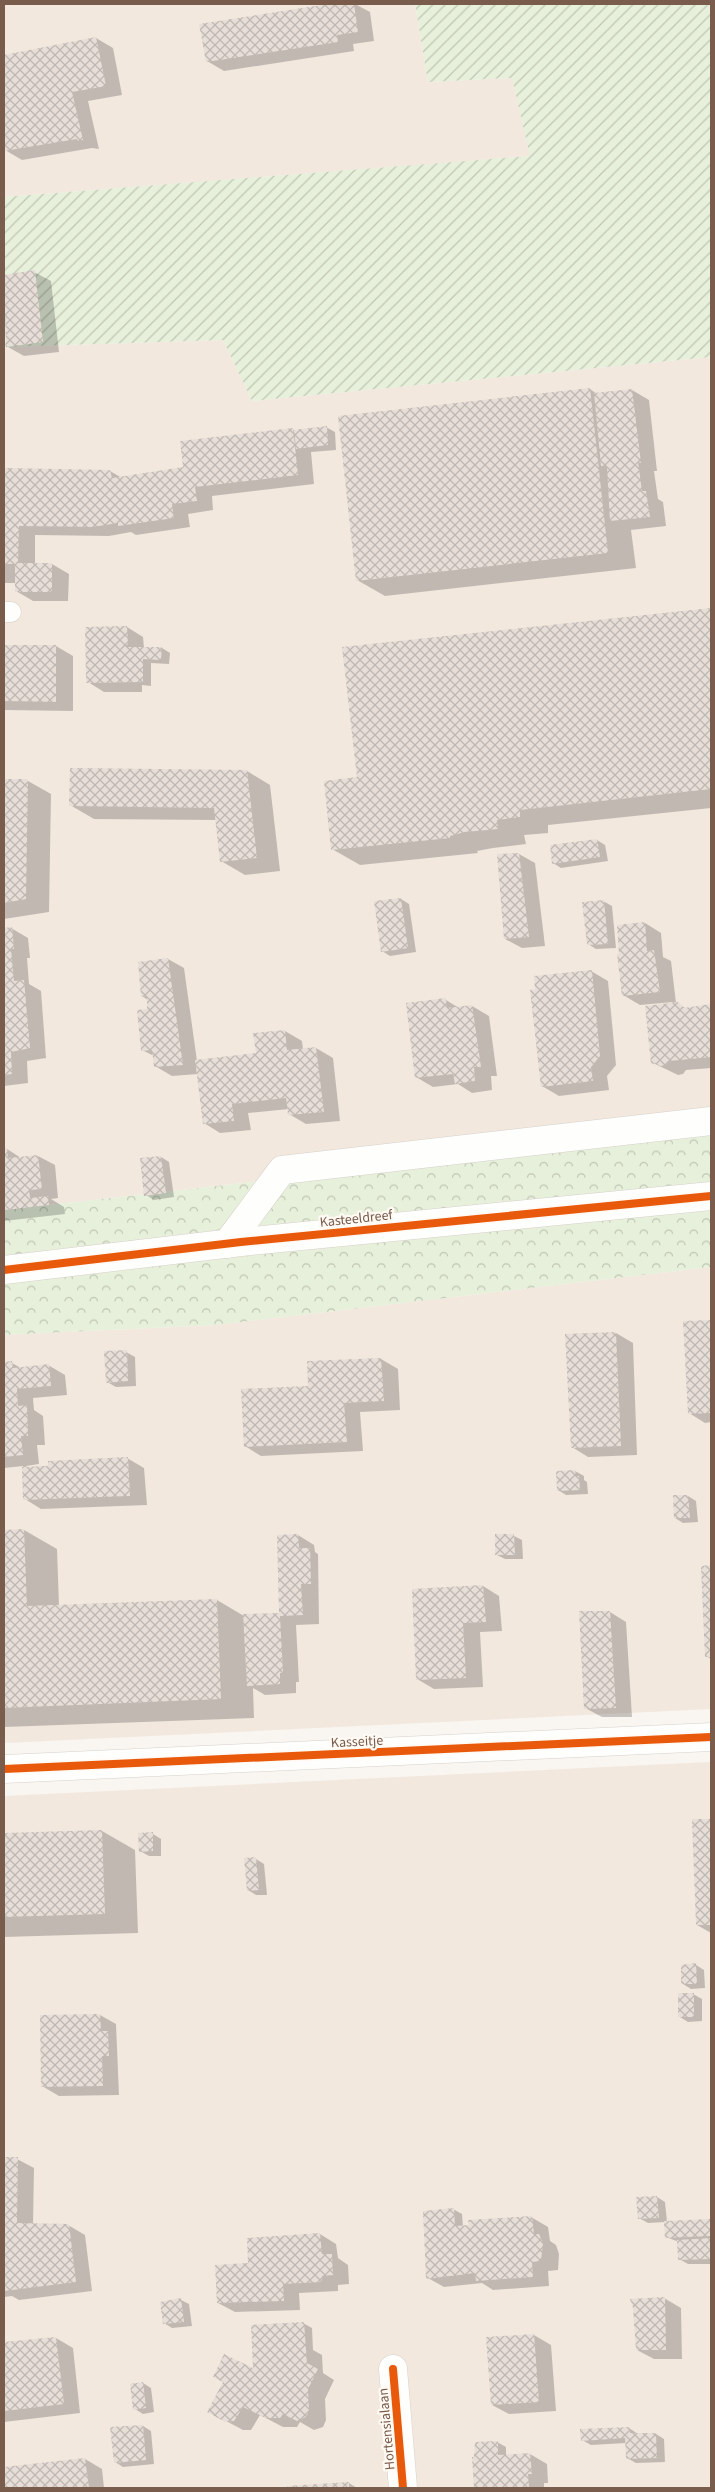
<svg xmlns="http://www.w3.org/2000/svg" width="715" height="2492" viewBox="0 0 715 2492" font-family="'Source Sans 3',sans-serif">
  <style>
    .residential { fill: #f2e8de }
    .forest { fill: url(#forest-crowns) }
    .garden { fill: url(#garden-furrows) }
    .shadow { fill: #0003 }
    .building { fill: url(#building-cross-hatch) }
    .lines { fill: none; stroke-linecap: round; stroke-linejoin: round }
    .service-casing { stroke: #d7d1cb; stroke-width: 21 }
    .minor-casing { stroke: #d7d1cb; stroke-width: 29 }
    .tertiary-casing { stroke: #d7d1cb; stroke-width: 29 }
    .service { stroke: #fefefd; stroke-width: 20 }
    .minor { stroke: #fefefd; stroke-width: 28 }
    .tertiary { stroke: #fefefd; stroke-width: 28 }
    .cycleway-casing { stroke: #fffaf3; stroke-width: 11 }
    .cycleway { stroke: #e8590c; stroke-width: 8 }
    .labels { text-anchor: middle; stroke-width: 4.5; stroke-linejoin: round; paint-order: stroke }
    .street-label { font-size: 14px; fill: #7a5c4d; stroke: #fffaf3 }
  </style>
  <defs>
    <pattern id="forest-crowns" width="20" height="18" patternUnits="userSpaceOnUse" patternTransform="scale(1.25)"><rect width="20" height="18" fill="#e7f0db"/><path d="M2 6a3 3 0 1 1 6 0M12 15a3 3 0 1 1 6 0" fill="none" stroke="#c0c6b4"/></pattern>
    <pattern id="garden-furrows" width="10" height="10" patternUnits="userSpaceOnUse" patternTransform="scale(1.25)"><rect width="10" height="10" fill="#e7f0db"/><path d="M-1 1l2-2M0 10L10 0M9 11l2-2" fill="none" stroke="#c0c6b4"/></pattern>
    <pattern id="building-cross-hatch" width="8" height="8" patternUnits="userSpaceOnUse" patternTransform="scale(1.25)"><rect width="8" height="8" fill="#e6ded7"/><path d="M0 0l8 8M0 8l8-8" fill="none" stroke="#bfb7b1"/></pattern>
  </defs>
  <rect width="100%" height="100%" fill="#f9f5f0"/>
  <!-- residential -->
  <g class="residential">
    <polygon points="4,4 415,4 428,82 512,78 531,156 4,197"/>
    <polygon points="223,340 252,401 711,357 711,1130 4,1210 4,347"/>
    <polygon points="711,1267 711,1709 4,1743 4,1335 216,1325"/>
    <polygon points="711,1762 711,2488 4,2488 4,1796"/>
  </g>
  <!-- forest -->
  <polygon class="forest" points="711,1130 711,1267 216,1325 4,1335 4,1210"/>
  <!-- garden -->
  <polygon class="garden" points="415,4 711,4 711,357 252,401 223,340 4,347 4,197 530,156 512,78 428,82"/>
  <!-- shadow -->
  <g class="shadow">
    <polygon points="345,4 355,4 370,12 374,41 353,44 354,51 224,71 207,61 201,25"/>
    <polygon points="96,38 113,48 122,95 88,101 99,149 92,148 22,160 5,150 4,57"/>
    <polygon points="34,272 51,281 59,352 24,356 8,347 4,310 4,276"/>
    <polygon points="590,389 597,394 632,390 649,400 657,471 654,471 658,499 663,502 666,526 631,530 636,568 385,596 357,580"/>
    <polygon points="326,427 335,432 336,450 311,452 314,484 212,496 213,510 188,514 190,527 136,535 131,532 109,536 35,535 35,564 52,564 69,574 68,601 33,601 16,591 16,583 4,583 4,470 110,471 122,478 184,468 292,429 296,431"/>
    <polygon points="711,609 711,808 548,825 548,833 524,835 526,844 493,848 477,851 478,853 360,865 332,849 358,778 344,648"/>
    <polygon points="127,627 143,637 144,648 162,648 170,653 169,664 151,663 151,686 142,685 142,692 104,692 88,682"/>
    <polygon points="4,646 56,646 73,656 73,711 4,710"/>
    <polygon points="247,771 270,785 280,871 245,875 221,861 216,820 94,819 70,805"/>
    <polygon points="4,781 28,781 51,794 49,912 4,919"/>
    <polygon points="597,840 605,845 608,861 561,868 553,863"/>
    <polygon points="519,854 535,863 545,946 522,948 505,939"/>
    <polygon points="401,899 409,904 416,952 390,956 382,951"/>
    <polygon points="603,901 612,906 616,948 596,949 588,944"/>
    <polygon points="645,923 661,933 663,957 671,961 676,1003 687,1009 711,1005 711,1068 686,1070 683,1074 678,1075 653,1063 673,1002 640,1005 623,995"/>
    <polygon points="11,928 28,938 30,958 27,958 29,984 41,991 46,1058 27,1061 28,1083 4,1086 4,929"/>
    <polygon points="168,959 184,968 197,1061 257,1054 285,1031 302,1041 303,1049 316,1048 333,1058 340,1121 306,1124 289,1114 289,1109 248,1113 251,1130 220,1133 204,1123 198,1074 172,1076 155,1066 154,1056 142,1050 149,1010 148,1000 142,996"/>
    <polygon points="591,971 608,981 616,1065 607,1076 609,1090 559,1096 542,1086"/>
    <polygon points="446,1000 459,1008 472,1006 489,1016 497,1076 491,1076 492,1090 472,1093 458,1084 433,1087 416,1077"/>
    <polygon points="4,1147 21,1158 38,1156 55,1165 58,1198 51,1199 64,1207 65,1214 4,1221"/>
    <polygon points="161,1157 169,1162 174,1197 154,1200 146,1195"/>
    <polygon points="711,1321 711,1422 705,1423 689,1413 684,1322"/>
    <polygon points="616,1333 633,1343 637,1455 588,1457 572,1447"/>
    <polygon points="126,1352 135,1357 136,1386 116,1387 107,1382"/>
    <polygon points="381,1359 398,1369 400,1410 360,1412 363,1451 261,1456 245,1446 310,1387"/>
    <polygon points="4,1363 12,1363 21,1368 48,1365 65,1375 67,1395 33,1398 34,1410 43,1416 45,1445 37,1445 39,1464 26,1466 26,1468 127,1458 144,1468 147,1505 41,1509 25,1499 23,1466 4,1468"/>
    <polygon points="575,1471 584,1476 584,1480 587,1482 588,1494 566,1495 558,1490"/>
    <polygon points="688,1496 696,1501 698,1522 683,1523 675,1518"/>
    <polygon points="24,1530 57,1549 59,1606 217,1600 244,1616 280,1614 298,1535 314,1545 315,1552 318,1554 319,1624 296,1625 299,1682 296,1682 296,1693 265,1695 253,1688 254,1718 4,1727 4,1531"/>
    <polygon points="514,1536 522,1540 523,1559 505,1559 497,1555"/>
    <polygon points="703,1567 711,1567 711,1659 706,1656"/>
    <polygon points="483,1586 499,1596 502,1631 480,1632 483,1687 434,1689 417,1679"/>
    <polygon points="610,1612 626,1622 632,1717 602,1717 585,1708"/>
    <polygon points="693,1820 711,1820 711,1933 697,1925"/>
    <polygon points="102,1831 135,1850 138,1933 4,1937 4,1834"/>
    <polygon points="153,1834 161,1839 161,1856 149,1856 140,1851"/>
    <polygon points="256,1859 264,1864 267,1895 256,1895 248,1890"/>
    <polygon points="696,1965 704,1970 705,1988 691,1989 683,1984"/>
    <polygon points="693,1994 702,1999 702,2021 688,2022 680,2017"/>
    <polygon points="100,2015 116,2024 119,2095 59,2096 42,2086"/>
    <polygon points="4,2159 17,2159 34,2168 33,2225 68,2225 85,2235 92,2291 19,2300 12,2296 4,2297"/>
    <polygon points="657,2197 665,2202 667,2222 711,2221 711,2264 688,2264 679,2259 679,2242 666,2237 665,2222 648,2223 639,2218"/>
    <polygon points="453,2209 462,2214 463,2227 531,2217 548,2227 550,2241 556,2245 559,2254 558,2270 548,2271 549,2286 493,2290 482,2283 444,2287 428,2278"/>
    <polygon points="320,2234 336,2244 338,2258 348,2265 349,2284 338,2285 338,2291 299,2293 300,2310 235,2312 218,2303 249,2264"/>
    <polygon points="664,2298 681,2308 682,2359 654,2359 637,2350"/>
    <polygon points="181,2300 189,2304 192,2326 172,2328 164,2323"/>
    <polygon points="303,2323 312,2328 313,2350 322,2355 323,2373 334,2380 325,2399 326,2420 323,2427 314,2430 300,2422 297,2427 283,2427 260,2415 251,2430 243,2430 226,2421 254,2370"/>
    <polygon points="534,2335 551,2345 556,2411 509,2414 492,2405"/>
    <polygon points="56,2338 73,2348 80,2413 4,2422 4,2344"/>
    <polygon points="143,2383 151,2388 154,2412 143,2414 135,2409"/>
    <polygon points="143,2426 151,2431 154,2464 123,2467 115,2462"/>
    <polygon points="629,2428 638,2434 656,2434 664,2439 665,2462 636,2463 627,2458 626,2443 591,2445 582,2440"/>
    <polygon points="497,2442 506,2447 506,2456 530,2454 547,2464 548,2483 544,2483 544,2488 475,2488 473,2458"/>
    <polygon points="85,2459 102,2469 104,2488 4,2488 4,2469"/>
    <polygon points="349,2483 357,2488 289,2488"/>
  </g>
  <!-- building -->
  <g class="building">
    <polygon points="328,4 354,4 358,32 337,35 338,42 206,62 199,24"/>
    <polygon points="96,37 106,86 72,92 83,140 78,141 77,139 4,151 4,55"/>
    <polygon points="35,270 43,342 6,347 4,275"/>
    <polygon points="590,388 608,553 356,581 338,416"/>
    <polygon points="632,389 641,463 638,462 642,491 646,491 650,517 610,521 607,466 601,466 594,393"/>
    <polygon points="327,426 328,445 296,449 294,430"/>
    <polygon points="293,428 298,475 195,487 197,501 172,504 174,518 118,526 118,523 92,527 19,526 18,563 52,563 52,592 15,592 15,564 4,564 4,468 110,470 112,478 183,467 180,441"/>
    <polygon points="711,608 711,789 520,810 520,817 497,820 498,829 465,832 450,836 450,838 331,850 324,781 357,777 342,647"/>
    <polygon points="127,626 128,644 125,647 162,647 161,660 143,659 143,682 86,683 85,627"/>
    <polygon points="4,645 56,645 56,702 4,701"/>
    <polygon points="70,768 247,770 257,858 220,862 214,808 69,806"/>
    <polygon points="4,779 28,779 26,899 4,903"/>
    <polygon points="597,839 600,857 552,864 550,845"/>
    <polygon points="519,853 529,937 504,939 497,854"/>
    <polygon points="401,898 408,948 381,952 374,901"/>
    <polygon points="604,900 608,944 587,945 582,902"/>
    <polygon points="645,922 647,951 654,950 660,992 622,996 617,954 619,954 617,925"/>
    <polygon points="12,927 14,949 11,949 14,981 24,980 30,1048 11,1052 12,1074 4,1075 4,928"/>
    <polygon points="168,958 183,1065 154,1067 152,1050 141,1051 137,1010 147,1009 147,996 141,997 138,962"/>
    <polygon points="592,970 600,1056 591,1067 593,1081 541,1087 530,990 535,989 534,976"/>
    <polygon points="446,998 447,1008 472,1005 481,1067 474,1067 475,1081 455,1084 453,1074 415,1078 406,1003"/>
    <polygon points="678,1002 684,1008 711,1004 711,1057 669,1061 666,1065 660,1066 656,1063 651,1064 645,1006"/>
    <polygon points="285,1030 287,1050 316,1047 324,1112 288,1115 286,1098 232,1104 234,1121 203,1124 195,1060 256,1053 253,1033"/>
    <polygon points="4,1148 7,1148 8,1158 38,1155 42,1189 29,1190 30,1198 48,1196 49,1205 4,1210"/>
    <polygon points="161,1156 166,1193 144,1196 140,1158"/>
    <polygon points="711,1320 711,1413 688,1414 683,1321"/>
    <polygon points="616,1332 621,1446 571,1448 565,1334"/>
    <polygon points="127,1350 128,1381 106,1383 104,1351"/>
    <polygon points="381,1358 384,1401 344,1403 347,1442 244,1447 241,1389 308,1386 307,1361"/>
    <polygon points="12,1361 13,1368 49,1364 51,1386 17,1389 18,1406 27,1405 28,1436 21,1436 23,1455 4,1457 4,1362"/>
    <polygon points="128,1457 130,1496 23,1500 22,1467 48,1466 48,1461"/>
    <polygon points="575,1470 576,1476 579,1476 580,1490 557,1491 556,1471"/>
    <polygon points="673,1495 688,1495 690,1518 674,1518"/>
    <polygon points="24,1529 27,1606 217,1599 221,1699 4,1708 4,1530"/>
    <polygon points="298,1534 299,1548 310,1548 311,1584 301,1584 303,1615 280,1616 283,1673 280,1673 280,1684 247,1686 243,1614 279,1613 277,1535"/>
    <polygon points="495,1534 514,1534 515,1555 495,1555"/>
    <polygon points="711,1565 711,1657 705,1657 701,1566"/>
    <polygon points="483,1585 486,1622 463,1623 466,1678 416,1680 412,1589"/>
    <polygon points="579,1611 610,1611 616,1708 584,1709"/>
    <polygon points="692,1819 711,1819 711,1925 696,1925"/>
    <polygon points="102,1830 105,1914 4,1917 4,1833"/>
    <polygon points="153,1832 153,1851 139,1852 138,1833"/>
    <polygon points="256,1857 259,1890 247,1891 244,1858"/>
    <polygon points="696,1963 697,1984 681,1984 681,1965"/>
    <rect x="678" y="1993" width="16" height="24"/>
    <polygon points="100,2014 101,2031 108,2031 109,2056 102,2056 103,2086 41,2087 40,2015"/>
    <polygon points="4,2157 18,2157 17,2223 69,2224 76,2282 4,2291"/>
    <polygon points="657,2196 659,2218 638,2219 636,2197"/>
    <polygon points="454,2208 455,2226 469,2225 468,2220 532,2216 534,2234 539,2234 543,2243 541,2261 532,2262 533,2277 476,2281 475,2273 426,2279 423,2211"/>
    <polygon points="711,2219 711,2236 665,2238 664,2221"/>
    <polygon points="320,2233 322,2254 332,2254 333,2275 322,2276 322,2282 283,2284 284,2301 217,2303 215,2265 248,2263 247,2238"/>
    <polygon points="711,2238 711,2259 678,2260 677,2240"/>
    <polygon points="665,2297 666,2350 636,2350 633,2308 630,2299"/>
    <polygon points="181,2298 184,2322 163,2324 160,2302"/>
    <polygon points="304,2322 307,2363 318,2369 308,2389 309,2411 306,2417 297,2421 283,2414 280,2418 266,2418 243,2407 234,2421 225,2422 207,2412 223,2382 213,2377 224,2354 253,2368 251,2325"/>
    <polygon points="534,2334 539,2402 491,2405 486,2337"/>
    <polygon points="56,2337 64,2404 4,2411 4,2342"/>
    <polygon points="143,2382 146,2408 133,2410 130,2384"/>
    <polygon points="143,2425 146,2460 114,2463 110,2427"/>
    <polygon points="630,2427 630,2433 656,2433 657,2458 626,2459 625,2438 581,2441 580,2429"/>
    <polygon points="498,2441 498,2455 530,2453 532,2474 528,2474 529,2488 474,2488 472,2457 474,2457 475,2442"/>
    <polygon points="85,2458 89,2488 4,2488 4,2467"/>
    <polygon points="349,2482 349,2488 288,2488 287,2486"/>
  </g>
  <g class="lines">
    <defs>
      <polyline id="service" points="4,612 11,612"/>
      <g id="minor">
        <polyline points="227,1244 282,1170 711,1121"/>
        <polyline points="4,1270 241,1242 711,1196"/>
        <polyline points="393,2369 403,2488"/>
      </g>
      <polyline id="tertiary" points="4,1769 711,1737"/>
    </defs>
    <!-- service casing -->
    <use href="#service" class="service-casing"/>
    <!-- minor casing -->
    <use href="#minor" class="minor-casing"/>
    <!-- tertiary casing -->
    <use href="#tertiary" class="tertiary-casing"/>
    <!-- service -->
    <use href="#service" class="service"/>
    <!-- minor -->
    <use href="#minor" class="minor"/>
    <!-- tertiary -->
    <use href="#tertiary" class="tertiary"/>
    <defs>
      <g id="cycleway">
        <polyline points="4,1270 241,1242 711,1196"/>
        <polyline points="4,1769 711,1737"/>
        <polyline points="393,2369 403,2488"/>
      </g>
    </defs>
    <!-- cycleway casing -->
    <use href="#cycleway" class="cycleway-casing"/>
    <!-- cycleway -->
    <use href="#cycleway" class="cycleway"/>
  </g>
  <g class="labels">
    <!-- street labels -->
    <g class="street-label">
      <text transform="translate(356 1218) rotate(-6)" y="5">Kasteeldreef</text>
      <text transform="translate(357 1741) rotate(-3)" y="5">Kasseitje</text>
      <text transform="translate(386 2429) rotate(-95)" y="5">Hortensialaan</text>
    </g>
  </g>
  <!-- border -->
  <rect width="715" height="2492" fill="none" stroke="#7a5c4d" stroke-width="10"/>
</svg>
